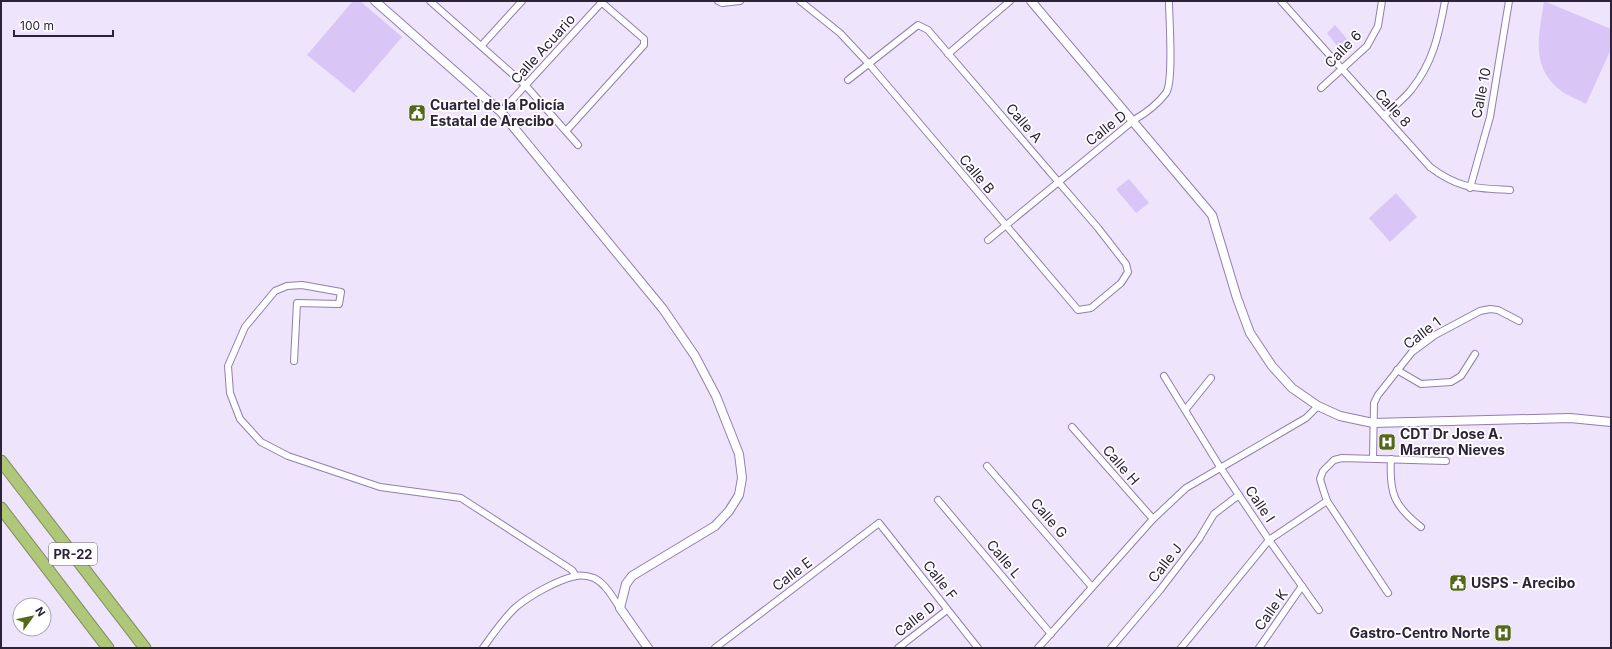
<svg xmlns="http://www.w3.org/2000/svg" width="1612" height="649" viewBox="0 0 1612 649" font-family="Inter,sans-serif">
  <style>
    .green { fill: #d9c5f6 }
    .lines { fill: none; stroke-linecap: round; stroke-linejoin: round }
    .minor-casing { stroke: #937db1; stroke-width: 8 }
    .tertiary-casing { stroke: #937db1; stroke-width: 10 }
    .motorway-casing { stroke: #808e62; stroke-width: 13 }
    .minor { stroke: #fff; stroke-width: 6 }
    .tertiary { stroke: #fff; stroke-width: 8 }
    .motorway { stroke: #aec778; stroke-width: 11 }
    .labels { text-anchor: middle; stroke-width: 3.5; stroke-linejoin: round; paint-order: stroke }
    .shield { fill: #fff; stroke: #6b6574; stroke-width: 1 }
    .shield-label { font-size: 13px; font-weight: bold; fill: #2c2338 }
    .street-label { font-size: 14px; fill: #2c2338; stroke: #fff }
    .poi-label { font-size: 14px; font-weight: bold; fill: #2c2338; stroke: #fff; text-anchor: start }
  </style>
  <rect width="100%" height="100%" fill="#eee5fc"/>
  <!-- green -->
  <g class="green">
    <polygon points="353,1 360,1 402,37 354,93 307,55"/>
    <path d="M1544 1 1611 29V49L1586 104C1579 100 1571 97 1564 93 1529 68 1539 37 1544 1Z"/>
    <polygon points="1335,25 1347,39 1338,47 1327,33"/>
    <polygon points="1129,179 1149,203 1136,213 1116,189"/>
    <polygon points="1396,193 1417,217 1390,242 1369,218"/>
  </g>
  <g class="lines">
    <defs>
      <g id="minor">
        <polyline points="430,1 526,86 578,145"/>
        <polyline points="718,1 722,3 740,1"/>
        <polyline points="800,1 840,33 869,64 1078,310 1091,308 1121,283 1128,272 1126,264 1098,228 928,30 918,25 848,80"/>
        <path d="M1281 1 1430 167C1459 189 1475 188 1510 190"/>
        <polyline points="482,45 522,1"/>
        <polyline points="948,54 1010,1"/>
        <polyline points="1321,88 1367,46 1378,26 1382,1"/>
        <polyline points="501,112 602,2"/>
        <path d="M1384 116C1393 107 1404 99 1411 90 1433 63 1439 34 1445 1"/>
        <polyline points="566,131 644,45 644,39 600,1"/>
        <polyline points="1470,188 1490,117 1509,1"/>
        <path d="M988 240 1134 120C1146 113 1157 105 1166 93 1174 81 1169 19 1169 1"/>
        <polyline points="294,361 297,303 339,304 341,292 302,285 287,286 275,291 245,327 228,366 230,393 240,419 261,442 288,456 380,487 461,498 572,570 576,576"/>
        <polyline points="1397,370 1421,384 1451,382 1461,376 1475,354"/>
        <polyline points="1164,376 1220,467 1269,540 1319,610"/>
        <polyline points="1186,409 1211,378"/>
        <polyline points="1072,427 1153,519"/>
        <polyline points="1373,458 1374,403 1378,395 1412,352 1435,335 1480,311 1490,309 1498,310 1519,321"/>
        <path d="M1391 459C1389 493 1394 506 1421 527"/>
        <polyline points="987,466 1092,587"/>
        <polyline points="938,500 1051,634"/>
        <polyline points="1388,593 1327,501 1323,489 1320,479 1323,471 1334,460 1342,458 1446,461"/>
        <path d="M483 648C493 634 503 619 516 607 529 596 559 579 576 576 581 575 588 576 594 578 606 584 613 598 620 608"/>
        <polyline points="715,648 879,523 978,648"/>
        <polyline points="898,648 947,610"/>
        <polyline points="1038,648 1153,519 1186,488 1306,418 1318,406"/>
        <polyline points="1111,648 1160,590 1199,539 1214,514 1239,495"/>
        <polyline points="1181,648 1269,540 1327,501"/>
        <polyline points="1259,648 1302,586"/>
      </g>
      <g id="tertiary">
        <polyline points="375,1 501,112 663,309 695,356 716,396 739,454 742,478 739,495 729,511 715,526 632,576 626,584 620,608 648,648"/>
        <polyline points="1031,1 1212,215 1237,298 1250,333 1272,366 1292,388 1318,406 1340,416 1373,423 1570,418 1611,422"/>
      </g>
      <g id="motorway">
        <polyline points="1,461 145,648"/>
        <polyline points="1,508 108,648"/>
      </g>
    </defs>
    <!-- minor casing -->
    <use href="#minor" class="minor-casing"/>
    <!-- tertiary casing -->
    <use href="#tertiary" class="tertiary-casing"/>
    <!-- motorway casing -->
    <use href="#motorway" class="motorway-casing"/>
    <!-- minor -->
    <use href="#minor" class="minor"/>
    <!-- tertiary -->
    <use href="#tertiary" class="tertiary"/>
    <!-- motorway -->
    <use href="#motorway" class="motorway"/>
  </g>
  <!-- icons -->
  <defs>
    <symbol id="civic-square" viewBox="-11 -11 22 22"><rect x="-9" y="-9" width="18" height="18" rx="4" fill="#546917" stroke="#fff"/><path d="M-.6-6.5H3V-4.5H.6V-3L4-1V1h2V6H-6V1h2V-1L-.6-3ZM-1.2 2.5V6h2.4V2.5Z" fill="#fff"/></symbol>
    <symbol id="hospital-square" viewBox="-11 -11 22 22"><rect x="-9" y="-9" width="18" height="18" rx="4" fill="#546917" stroke="#fff"/><path d="M-5-5h3v3.5h4V-5h3V5h-3V1.5h-4V5h-3Z" fill="#fff"/></symbol>
  </defs>
  <g fill-rule="evenodd">
    <use href="#civic-square" x="407" y="103" width="20" height="20"/>
    <use href="#hospital-square" x="1377" y="432" width="20" height="20"/>
    <use href="#civic-square" x="1448" y="573" width="20" height="20"/>
    <use href="#hospital-square" x="1493" y="623" width="20" height="20"/>
  </g>
  <g class="labels">
    <!-- shield labels -->
    <rect class="shield" x="49" y="543" width="48" height="22" rx="3"/>
    <g class="shield-label">
      <text x="73" y="559">PR-22</text>
    </g>
    <!-- street labels -->
    <g class="street-label">
      <text transform="translate(543 49) rotate(-48)" y="5">Calle Acuario</text>
      <text transform="translate(1343 49) rotate(-46)" y="5">Calle 6</text>
      <text transform="translate(1481 93) rotate(-79)" y="5">Calle 10</text>
      <text transform="translate(1393 108) rotate(48)" y="5">Calle 8</text>
      <text transform="translate(1024 123) rotate(49)" y="5">Calle A</text>
      <text transform="translate(1106 128) rotate(-38)" y="5">Calle D</text>
      <text transform="translate(977 174) rotate(50)" y="5">Calle B</text>
      <text transform="translate(1422 333) rotate(-37)" y="5">Calle 1</text>
      <text transform="translate(1121 465) rotate(49)" y="5">Calle H</text>
      <text transform="translate(1260 504) rotate(56)" y="5">Calle I</text>
      <text transform="translate(1049 518) rotate(49)" y="5">Calle G</text>
      <text transform="translate(1004 559) rotate(50)" y="5">Calle L</text>
      <text transform="translate(1165 563) rotate(-52)" y="5">Calle J</text>
      <text transform="translate(792 574) rotate(-37)" y="5">Calle E</text>
      <text transform="translate(940 580) rotate(52)" y="5">Calle F</text>
      <text transform="translate(1271 610) rotate(-55)" y="5">Calle K</text>
      <text transform="translate(915 619) rotate(-38)" y="5">Calle D</text>
    </g>
    <!-- poi labels -->
    <g class="poi-label">
      <text x="430" y="110">Cuartel de la Policía<tspan x="430" dy="16">Estatal de Arecibo</tspan></text>
      <text x="1400" y="439">CDT Dr Jose A.<tspan x="1400" dy="16">Marrero Nieves</tspan></text>
      <text x="1471" y="588">USPS - Arecibo</text>
      <text x="1490" y="638" text-anchor="end">Gastro-Centro Norte</text>
    </g>
  </g>
  <!-- border -->
  <rect width="1612" height="649" fill="none" stroke="#2c2338" stroke-width="4"/>
  <!-- north arrow -->
  <g transform="translate(32 617) rotate(57)"><circle r="19" fill="#ffffff" stroke="#aba7af"/>
  <path d="M0-3L7 15L0 10L-7 15Z" fill="#546917"/>
  <text y="-6" font-size="11" font-weight="bold" text-anchor="middle" fill="#2c2338">N</text>
  </g>
  <!-- scale -->
  <path d="M14 30v6h99v-6" fill="none" stroke="#2c2338" stroke-width="2"/>
  <text x="20" y="30" font-size="12" fill="#2c2338" stroke="#ffffff" stroke-width="3" paint-order="stroke">100 m</text>
</svg>
